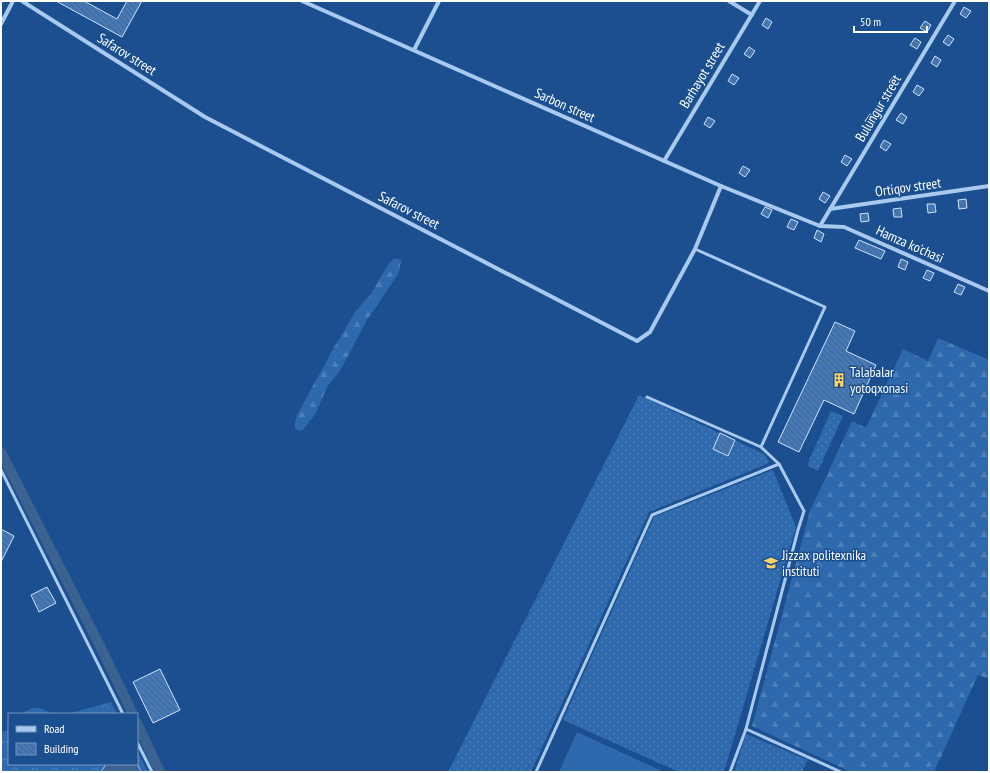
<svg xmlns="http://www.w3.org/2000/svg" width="990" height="773" viewBox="0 0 990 773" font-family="'PT Sans Narrow',sans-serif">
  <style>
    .grass { fill: url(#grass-dots) }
    .forest { fill: url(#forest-firs) }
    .park { fill: url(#park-crowns) }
    .pitch { fill: #2e69ad }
    .water { fill: #3c6290; stroke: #9cc4f0 }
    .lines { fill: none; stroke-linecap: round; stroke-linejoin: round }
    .canal { stroke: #3c6290; stroke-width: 10 }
    .building { fill: url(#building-back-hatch); stroke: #cfe3fa }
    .lane { stroke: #a9c9ee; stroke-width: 3 }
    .street { stroke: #a9c9ee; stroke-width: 4 }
    .labels { text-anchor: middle; stroke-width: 3; stroke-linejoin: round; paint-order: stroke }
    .street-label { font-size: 14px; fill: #fff; stroke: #1b4f8f }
    .poi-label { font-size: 14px; fill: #fff; stroke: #1b4f8f; text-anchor: start }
  </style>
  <defs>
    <pattern id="grass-dots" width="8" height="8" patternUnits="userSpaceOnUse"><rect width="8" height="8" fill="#2e69ad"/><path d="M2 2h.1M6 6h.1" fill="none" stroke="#4d80b9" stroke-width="1.8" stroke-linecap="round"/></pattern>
    <pattern id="forest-firs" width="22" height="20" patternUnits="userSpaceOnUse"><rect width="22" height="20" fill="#2e69ad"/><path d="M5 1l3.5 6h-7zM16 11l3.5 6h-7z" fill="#4d80b9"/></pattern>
    <pattern id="park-crowns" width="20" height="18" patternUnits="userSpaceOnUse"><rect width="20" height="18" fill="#2e69ad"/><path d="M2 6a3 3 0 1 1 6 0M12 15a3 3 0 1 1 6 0" fill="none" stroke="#4d80b9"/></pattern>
    <pattern id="building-back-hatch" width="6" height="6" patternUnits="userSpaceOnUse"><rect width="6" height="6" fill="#4478b7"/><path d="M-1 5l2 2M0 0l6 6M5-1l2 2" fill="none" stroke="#486282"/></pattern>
  </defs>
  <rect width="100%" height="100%" fill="#1b4f8f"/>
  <!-- grass -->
  <g class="grass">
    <polygon points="639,395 764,454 769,461 767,464 649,512 531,772 448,772"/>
    <polygon points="831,411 843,416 818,471 807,465"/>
    <polygon points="773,470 796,527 724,772 679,772 563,720 654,517"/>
    <polygon points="746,734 808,760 802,772 734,772"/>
  </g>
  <!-- forest -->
  <g class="forest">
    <polygon points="394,258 401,260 399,273 367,320 340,371 327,387 316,413 302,431 295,429 295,422 297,415 302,406 316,380 323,368 334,347 344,331 355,312 371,294 388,265"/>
    <polygon points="938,338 989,360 989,679 978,675 934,772 851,772 752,726 810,511 852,421 866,428 903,349 928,361"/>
  </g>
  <!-- park -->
  <g class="park">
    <polygon points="111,702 117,714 67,714"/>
    <path d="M33 708C40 708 46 709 51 714H23L26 711Z"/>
    <polygon points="9,730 9,764 137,764 137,751 148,772 1,772 1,732"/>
  </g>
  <!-- pitch -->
  <polygon class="pitch" points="577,732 664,772 559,772"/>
  <!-- water -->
  <polygon class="water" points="137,763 141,772 101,772 106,764 137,764"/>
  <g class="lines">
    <!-- canal -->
    <g class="canal">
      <polyline points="1,452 99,644 133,714"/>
      <polyline points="137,723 160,772"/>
    </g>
  </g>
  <!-- building -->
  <g class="building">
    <polygon points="56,1 84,1 117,19 127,1 142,1 122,37"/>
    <polygon points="964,7 971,11 966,18 960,14"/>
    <polygon points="766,18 772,22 768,29 762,25"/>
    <polygon points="925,21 931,25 927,32 920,28"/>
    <polygon points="948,35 954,39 949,46 943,42"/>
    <polygon points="915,38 921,42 917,49 910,45"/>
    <polygon points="749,47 755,51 750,58 744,54"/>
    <polygon points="935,56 941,60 937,67 931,63"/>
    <polygon points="732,74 739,78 734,85 728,81"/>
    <polygon points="894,75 900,79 896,86 889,82"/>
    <polygon points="917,85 924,89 919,96 913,92"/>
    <polygon points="901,113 907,117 903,124 896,120"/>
    <polygon points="870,114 876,118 872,125 865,121"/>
    <polygon points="708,117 715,121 710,128 704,124"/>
    <polygon points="884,140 891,144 886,151 880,147"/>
    <polygon points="845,155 852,159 847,166 841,162"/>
    <polygon points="743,166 750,170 745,177 739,173"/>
    <polygon points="823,192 830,196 825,203 819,199"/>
    <polygon points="966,199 967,208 959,209 958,200"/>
    <polygon points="927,204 935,204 936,212 928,213"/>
    <polygon points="765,207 772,210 768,218 761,214"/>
    <polygon points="901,208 902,217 894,217 893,209"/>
    <polygon points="868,213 869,221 861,222 860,214"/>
    <polygon points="791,219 798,222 794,230 787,227"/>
    <polygon points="817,230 824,234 821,242 814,238"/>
    <polygon points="859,240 885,251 881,259 855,248"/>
    <polygon points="901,259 908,262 905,270 898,267"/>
    <polygon points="927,270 934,273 930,281 923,278"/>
    <polygon points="958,284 965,287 961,295 954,292"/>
    <polygon points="835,322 855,331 846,351 876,365 854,414 824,400 799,452 778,442"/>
    <polygon points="720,433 735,440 728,456 713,449"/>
    <polygon points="1,529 14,536 1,562"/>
    <polygon points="47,587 56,603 39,612 31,595"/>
    <polygon points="160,669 180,710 153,723 133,682"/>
  </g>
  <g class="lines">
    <!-- lane -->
    <g class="lane">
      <polyline points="695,249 825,307 761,447"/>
      <polyline points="647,397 761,447 779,464"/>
      <polyline points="1,470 123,714"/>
      <polyline points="746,729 841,772"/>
      <polyline points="137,742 152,772"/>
      <polyline points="536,772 652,515 779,464 804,511 798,530 746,729 730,772"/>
    </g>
    <!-- street -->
    <g class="street">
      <polyline points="22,1 205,117 637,341 650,332 695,249 721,186"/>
      <polyline points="302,1 721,186 820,226 844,227 989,291"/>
      <polyline points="729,1 752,15"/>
      <polyline points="1,24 13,1"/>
      <polyline points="414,50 439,1"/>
      <polyline points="664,161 760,1"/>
      <polyline points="830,209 989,186"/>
      <polyline points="820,226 955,1"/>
    </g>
  </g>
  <!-- icons -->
  <defs>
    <symbol id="building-bare" viewBox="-9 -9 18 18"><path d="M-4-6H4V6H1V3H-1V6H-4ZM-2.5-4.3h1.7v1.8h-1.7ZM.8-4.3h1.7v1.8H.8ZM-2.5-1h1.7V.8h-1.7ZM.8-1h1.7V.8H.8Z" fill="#ffd166" stroke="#1b4f8f" stroke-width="2.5" paint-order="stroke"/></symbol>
    <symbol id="university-bare" viewBox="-9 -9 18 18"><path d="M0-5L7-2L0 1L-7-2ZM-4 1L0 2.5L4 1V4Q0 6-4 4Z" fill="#ffd166" stroke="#1b4f8f" stroke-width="2.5" paint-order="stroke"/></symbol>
  </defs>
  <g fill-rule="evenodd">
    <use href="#building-bare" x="829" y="370" width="20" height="20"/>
    <use href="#university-bare" x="761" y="553" width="20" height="20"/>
  </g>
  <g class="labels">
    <!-- street labels -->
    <g class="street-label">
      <text transform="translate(127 54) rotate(32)" y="5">Safarov street</text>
      <text transform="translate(702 75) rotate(-59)" y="5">Barhayot street</text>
      <text transform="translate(565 105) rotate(24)" y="5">Sarbon street</text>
      <text transform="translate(878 108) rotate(-59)" y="5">Bulungur street</text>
      <text transform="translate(908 187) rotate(-8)" y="5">Ortiqov street</text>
      <text transform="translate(409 210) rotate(27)" y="5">Safarov street</text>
      <text transform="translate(910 244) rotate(24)" y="5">Hamza ko'chasi</text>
    </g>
    <!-- poi labels -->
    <g class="poi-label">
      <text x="850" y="377">Talabalar<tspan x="850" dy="16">yotoqxonasi</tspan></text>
      <text x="782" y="560">Jizzax politexnika<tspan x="782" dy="16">instituti</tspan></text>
    </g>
  </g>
  <!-- border -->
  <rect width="990" height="773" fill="none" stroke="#ffffff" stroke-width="4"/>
  <!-- legend -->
  <rect x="8" y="713" width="130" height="52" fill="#1b4f8f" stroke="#7695bc"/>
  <rect x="16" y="726" width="20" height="6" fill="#a9c9ee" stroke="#7695bc"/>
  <text x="44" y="733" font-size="12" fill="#ffffff">Road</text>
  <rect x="16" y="743" width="20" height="12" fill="url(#building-back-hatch)" stroke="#7695bc"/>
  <text x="44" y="753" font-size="12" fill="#ffffff">Building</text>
  <!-- scale -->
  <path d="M854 26v6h73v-6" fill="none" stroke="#ffffff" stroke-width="2"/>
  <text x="860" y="26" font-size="12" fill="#ffffff" stroke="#1b4f8f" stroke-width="3" paint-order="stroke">50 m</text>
</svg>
